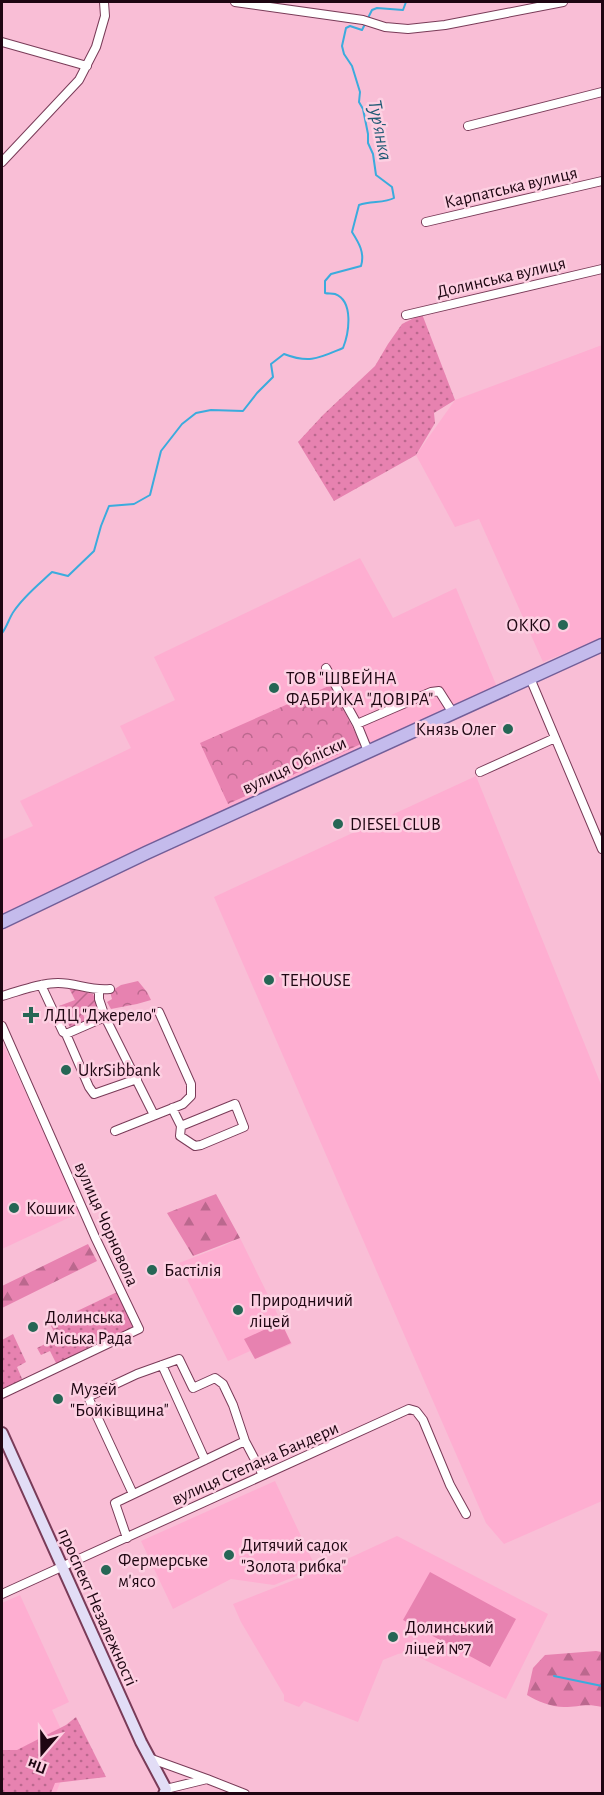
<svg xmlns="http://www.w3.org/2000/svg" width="604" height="1795" viewBox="0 0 604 1795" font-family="'Alegreya Sans',sans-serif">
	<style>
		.built { fill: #feaed1 }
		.grass { fill: url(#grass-dots) }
		.forest { fill: url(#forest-firs) }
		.park { fill: url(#park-crowns) }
		.garden { fill: url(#garden-furrows) }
		.pitch { fill: #e782b0 }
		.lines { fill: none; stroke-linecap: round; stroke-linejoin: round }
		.stream { stroke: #3babdd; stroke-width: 2 }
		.minor-casing { stroke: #793b58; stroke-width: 10 }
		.secondary-casing { stroke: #793b58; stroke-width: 14 }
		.primary-casing { stroke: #715e98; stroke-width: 15 }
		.minor { stroke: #fff; stroke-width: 8 }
		.secondary { stroke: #e2ddf6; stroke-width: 10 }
		.primary { stroke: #c4bbec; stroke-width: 12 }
		.poi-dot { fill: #266655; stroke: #fdd0e2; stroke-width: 2 }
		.labels { text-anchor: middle; stroke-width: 5; stroke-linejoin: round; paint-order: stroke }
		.street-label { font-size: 18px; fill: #1e0612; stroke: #fdd0e2 }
		.poi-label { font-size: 18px; fill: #1e0612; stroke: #fdd0e2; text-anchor: start }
		.water-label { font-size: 20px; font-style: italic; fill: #225b76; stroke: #fdd0e2 }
	</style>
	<defs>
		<pattern id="grass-dots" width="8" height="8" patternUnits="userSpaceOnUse" patternTransform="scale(1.5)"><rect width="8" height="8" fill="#e782b0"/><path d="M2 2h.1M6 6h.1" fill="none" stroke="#bb688e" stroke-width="1.8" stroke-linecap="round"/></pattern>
		<pattern id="forest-firs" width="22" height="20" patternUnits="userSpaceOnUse" patternTransform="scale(1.5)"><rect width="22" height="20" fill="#e782b0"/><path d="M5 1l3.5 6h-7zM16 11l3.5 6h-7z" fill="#bb688e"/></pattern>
		<pattern id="park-crowns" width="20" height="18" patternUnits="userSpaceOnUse" patternTransform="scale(1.5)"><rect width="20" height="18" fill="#e782b0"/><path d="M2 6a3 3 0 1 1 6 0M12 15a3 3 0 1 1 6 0" fill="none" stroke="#bb688e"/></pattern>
		<pattern id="garden-furrows" width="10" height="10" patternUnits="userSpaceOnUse" patternTransform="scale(1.5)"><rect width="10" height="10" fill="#e782b0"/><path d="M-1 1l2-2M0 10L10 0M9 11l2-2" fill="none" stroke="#bb688e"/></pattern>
	</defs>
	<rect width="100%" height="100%" fill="#f9bed6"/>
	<!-- built -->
	<path class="built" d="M602 345V638L543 662 479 519 455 527 416 455 455 400Z
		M360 558 393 618 456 588 497 687 2 917V840L33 826 20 801 131 748 120 726 175 700 154 657Z
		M476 776 602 1087V1501L504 1544 486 1523 214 897Z
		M2 1042 81 1212 2 1249Z
		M240 1238 292 1344 255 1359 250 1351 228 1361 179 1263 221 1247Z
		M275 1481 316 1568 274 1585 231 1579 173 1609 141 1541Z
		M397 1536 548 1614 506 1699 408 1652 398 1654 383 1660 358 1722 304 1701 299 1707 284 1701V1695L241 1622 233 1604 345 1560Z
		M20 1595 69 1702 52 1710 72 1753 56 1793H2V1603Z"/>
	<!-- grass -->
	<path class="grass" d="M422 314 455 400 434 413 435 423 416 455 334 501 298 442 323 415 375 366 388 344 402 324Z
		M117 1292 134 1328 57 1365 50 1351 41 1355 37 1348 57 1338 50 1324Z
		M13 1334 26 1362 17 1367 23 1381 2 1391V1340Z
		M76 1717 106 1777 55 1783 51 1793H2V1750H17L66 1725Z"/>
	<!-- forest -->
	<path class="forest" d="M216 1194 240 1238 193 1256 167 1213Z
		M88 1244 97 1261 2 1308V1286Z
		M596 1651 602 1652V1707C586 1703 579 1707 564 1707 551 1707 537 1701 527 1695L533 1668 545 1655Z"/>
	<!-- park -->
	<path class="park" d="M331 685 361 744 228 804 200 743Z
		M138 981 147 992 151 1000 137 1004 111 1009 107 1002 112 999 110 992 121 985Z"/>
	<!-- garden -->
	<path class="garden" d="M69 988 93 994 98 1006 82 1012 86 1022 70 1027 59 1006 75 1000Z"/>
	<!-- pitch -->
	<path class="pitch" d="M281 1322 291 1343 255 1359 244 1339Z
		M430 1572 516 1619 490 1667 403 1620Z"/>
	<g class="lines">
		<!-- stream -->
		<path class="stream" d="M2 633C7 627 9 618 14 611 24 596 38 585 52 572L68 576 94 551 101 526 109 506 134 504 150 495 161 451 182 424 196 413 211 410 243 411 257 393 273 377 271 364 284 354C310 364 319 358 343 348 349 333 354 301 335 294 332 293 328 294 325 293V281L331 274 361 266C365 253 359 243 352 232L359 205C371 201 385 203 394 198L392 187 376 175 373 154 368 143V134L363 109 359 102 360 92 352 66 344 54 342 46 346 28 350 26 362 30 372 10 377 8 403 10 406 2
			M554 1676 602 1686"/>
		<!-- minor casing -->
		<g class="minor-casing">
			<path id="minor" d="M235 2 363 20 385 27 408 29 445 25 563 2
				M2 42 87 66
				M468 126 602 92
				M2 162 79 80 96 47 105 16 104 2
				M426 222 602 181
				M406 315 602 269
				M326 668 357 724 368 751
				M530 678 602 849
				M357 724 431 692 439 691 453 713
				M480 772 555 738
				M41 985 63 1032 66 1034 89 1087 94 1094 137 1079
				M99 990V999L105 1017
				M2 996C20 991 39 983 58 983 77 983 89 991 110 989
				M2 1026 95 1237 139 1329 2 1394
				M66 1034 105 1017 154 1115
				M172 1108 181 1126 235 1104 244 1127 201 1145 195 1146 180 1136 181 1126
				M115 1131 183 1104 191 1096V1084L159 1012
				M162 1365 205 1460
				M133 1494 88 1397 137 1374 179 1359 193 1388 215 1378 223 1384 233 1405 245 1441
				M127 1538 115 1503 245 1441 263 1475
				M2 1594 409 1409 416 1411 423 1420 450 1485 466 1514
				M149 1758 207 1779
				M166 1789 207 1779 245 1794"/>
		</g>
		<!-- secondary casing -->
		<g class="secondary-casing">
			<path id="secondary" d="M2 1433 141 1742 166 1789 164 1794"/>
		</g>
		<!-- primary casing -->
		<g class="primary-casing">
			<path id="primary" d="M2 922 146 853 602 645"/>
		</g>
		<!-- minor -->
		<use href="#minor" class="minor"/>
		<!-- secondary -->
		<use href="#secondary" class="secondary"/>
		<!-- primary -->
		<use href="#primary" class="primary"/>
	</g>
	<!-- markers -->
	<g class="poi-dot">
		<circle cx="563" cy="625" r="6"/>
		<circle cx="274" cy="688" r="6"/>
		<circle cx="508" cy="729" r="6"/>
		<circle cx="338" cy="824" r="6"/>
		<circle cx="269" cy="980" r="6"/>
		<path d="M28 1006h6v6h6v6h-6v6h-6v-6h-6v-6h6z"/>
		<circle cx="66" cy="1070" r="6"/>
		<circle cx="14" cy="1208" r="6"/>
		<circle cx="152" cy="1270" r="6"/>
		<circle cx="238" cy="1310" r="6"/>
		<circle cx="33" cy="1327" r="6"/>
		<circle cx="58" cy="1399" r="6"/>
		<circle cx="229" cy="1555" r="6"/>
		<circle cx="106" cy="1570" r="6"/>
		<circle cx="393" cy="1637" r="6"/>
	</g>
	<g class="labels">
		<!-- street labels -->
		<g class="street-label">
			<text transform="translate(511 187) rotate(-13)" y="6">Карпатська вулиця</text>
			<text transform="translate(501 277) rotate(-13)" y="6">Долинська вулиця</text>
			<text transform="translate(294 765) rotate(-25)" y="6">вулиця Обліски</text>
			<text transform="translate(107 1224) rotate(66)" y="6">вулиця Чорновола</text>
			<text transform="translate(255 1463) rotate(-24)" y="6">вулиця Степана Бандери</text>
			<text transform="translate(98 1607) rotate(66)" y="6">проспект Незалежності</text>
		</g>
		<!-- poi labels -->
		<g class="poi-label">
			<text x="551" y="631" text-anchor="end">ОККО</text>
			<text x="286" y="684">ТОВ "ШВЕЙНА<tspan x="286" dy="21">ФАБРИКА "ДОВІРА"</tspan></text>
			<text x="496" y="735" text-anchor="end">Князь Олег</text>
			<text x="350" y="830">DIESEL CLUB</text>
			<text x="281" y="986">TEHOUSE</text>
			<text x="44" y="1021">ЛДЦ "Джерело"</text>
			<text x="78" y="1076">UkrSibbank</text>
			<text x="26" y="1214">Кошик</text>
			<text x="164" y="1276">Бастілія</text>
			<text x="250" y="1306">Природничий<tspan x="250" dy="21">ліцей</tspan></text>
			<text x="45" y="1323">Долинська<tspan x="45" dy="21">Міська Рада</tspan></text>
			<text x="70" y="1395">Музей<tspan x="70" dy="21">"Бойківщина"</tspan></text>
			<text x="241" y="1551">Дитячий садок<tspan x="241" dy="21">"Золота рибка"</tspan></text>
			<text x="118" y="1566">Фермерське<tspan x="118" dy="21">м'ясо</tspan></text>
			<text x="405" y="1633">Долинський<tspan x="405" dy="21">ліцей №7</tspan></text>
		</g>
		<!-- water labels -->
		<g class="water-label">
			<text transform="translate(381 130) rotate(79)" y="7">Тур'янка</text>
		</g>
	</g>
	<!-- border -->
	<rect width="604" height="1795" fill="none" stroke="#1e0612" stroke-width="6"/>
	<!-- north arrow -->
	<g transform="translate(42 1753) rotate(200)" stroke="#fdd0e2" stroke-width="4.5" paint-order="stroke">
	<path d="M0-4.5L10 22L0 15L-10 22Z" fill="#1e0612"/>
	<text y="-9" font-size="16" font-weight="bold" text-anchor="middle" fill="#1e0612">Пн</text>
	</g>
</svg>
